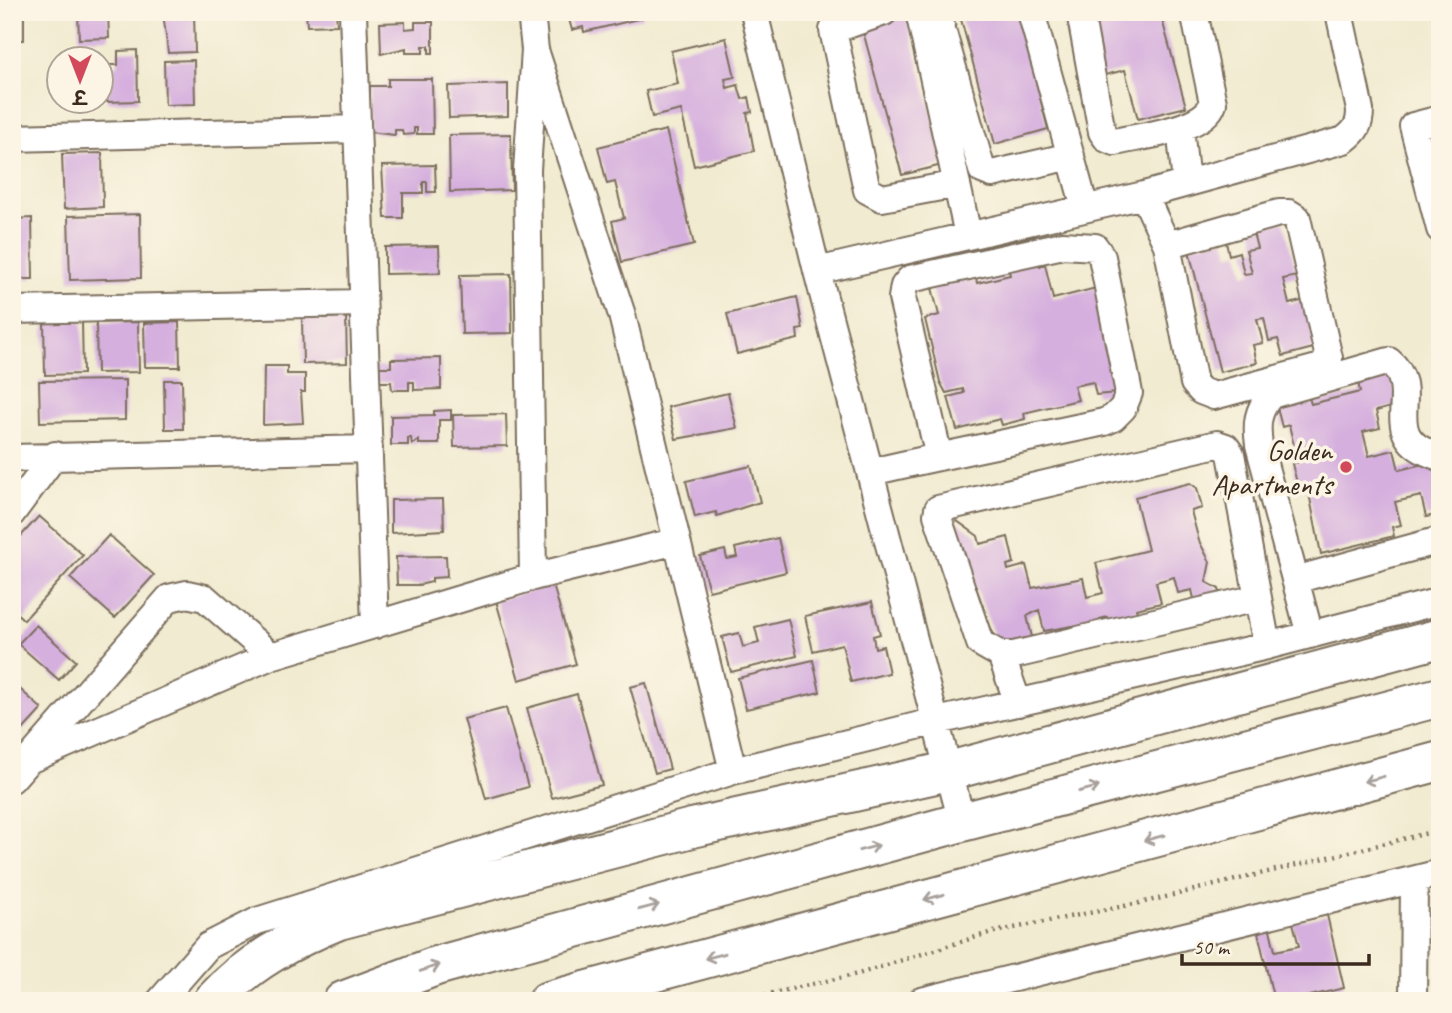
<svg xmlns="http://www.w3.org/2000/svg" width="1452" height="1013" viewBox="0 0 1452 1013" font-family="Caveat,'Playpen Sans Deva',sans-serif">
	<style>
		.building { fill: #d5afde }
		.lines { fill: none; stroke-linecap: round; stroke-linejoin: round }
		.street-casing { stroke: #7b6e5d; stroke-width: 30 }
		.secondary-casing { stroke: #7b6e5d; stroke-width: 42 }
		.path { stroke: #7b6e5d; stroke-width: 4.5; stroke-dasharray: 2 5; stroke-linecap: butt }
		.street { stroke: #fff; stroke-width: 26 }
		.secondary { stroke: #fff; stroke-width: 38 }
		.oneway { stroke: #a79f9a }
		.poi-dot { fill: #d1495b; stroke: #fcf5e5; stroke-width: 2.5 }
		.labels { text-anchor: middle; stroke-width: 7; stroke-linejoin: round; paint-order: stroke }
		.poi-label { font-size: 30px; fill: #3b2a1e; stroke: #fcf5e5; text-anchor: end }
	</style>
	<rect width="100%" height="100%" fill="#fcf5e5"/>
	<filter id="ink" filterUnits="userSpaceOnUse"><feTurbulence type="fractalNoise" baseFrequency=".0143" numOctaves="2"/><feDisplacementMap in="SourceGraphic" scale="14" xChannelSelector="R" yChannelSelector="G"/><feConvolveMatrix kernelMatrix="1 2 1 2 8 2 1 2 1" color-interpolation-filters="sRGB"/></filter>
	<filter id="wash" filterUnits="userSpaceOnUse"><feTurbulence type="fractalNoise" baseFrequency=".00686" numOctaves="4" result="noise"/><feDisplacementMap in="SourceGraphic" scale="28" xChannelSelector="R" yChannelSelector="G"/><feGaussianBlur stdDeviation="1.57" result="paint"/><feColorMatrix in="noise" values="0 0 0 0 0 0 0 0 0 0 0 0 0 0 0 0 0 1.4 0 .05"/><feComposite in="paint" operator="in"/></filter>
	<g filter="url(#wash)">
		<rect width="100%" height="100%" fill="#f1ebd1"/>
		<g id="blocks">
			<!-- building -->
			<path class="building" d="M12 12H24V40H12Z
				M78 12H108L109 38 79 39Z
				M163 12H194L195 52 168 53Z
				M306 12H336L337 25 307 26Z
				M567 12H640L642 18 584 32 583 27 572 30Z
				M959 12H1024L1043 79 1036 82 1048 129 995 144Z
				M1106 12H1160L1186 107 1138 119 1125 70 1097 77 1082 22 1107 15Z
				M905 13 946 164 902 175 861 24Z
				M405 22V29L415 28V22H433V53H429V46H423V53H406V48L381 54 380 23Z
				M726 38 735 77 725 79 727 88 738 85 742 99 749 97 752 112 747 113 754 151 694 166 681 110 652 117 646 91 678 84 671 51Z
				M137 50 138 101 107 102 106 65H118V51Z
				M194 60 195 104 165 105 164 61Z
				M388 79H432L433 134H417V128H414V134L403 135 402 130H395V135L370 132V86H388Z
				M508 84V116L449 118 448 86Z
				M666 130 694 245 622 262 612 221 624 218 615 182 607 184 598 147Z
				M511 134 512 190 450 192 449 135Z
				M1440 134V165H1439L1431 136Z
				M102 153 103 207 64 209 62 154Z
				M435 165 436 192H427V182H423V193H403V218H385L382 166Z
				M140 214 141 278 70 280 68 216Z
				M32 218 33 279H12V219Z
				M1284 221 1297 276 1283 279 1289 304 1305 300 1317 347 1283 356 1278 339 1269 341 1264 318 1257 319 1263 343 1253 345 1257 363 1220 372 1188 247 1225 238 1229 255 1239 252 1244 274 1252 273 1246 250 1257 248 1252 229Z
				M439 246 440 273 385 274V247Z
				M1037 252 1040 266 1045 264 1053 299 1104 286 1116 393 1096 395 1093 382 1074 386 1078 400 1024 413 1025 419 1002 425 1000 419 957 430 948 397 964 393 963 389 946 393 940 382 925 319 939 315 930 280 974 271 977 283 1010 275 1006 259Z
				M511 274 512 333 462 334 460 275Z
				M797 297 803 329 797 330 798 339 737 354 727 314Z
				M310 311H324V318L346 317 347 363 303 364 302 318H310Z
				M82 321 83 374 45 375 44 322Z
				M138 322 139 372 97 373 96 323Z
				M179 322 180 367H145L144 323Z
				M441 358V389L414 390V382H409V390H392L391 382H374V367H391V359Z
				M264 366H287V374H305V392H301L303 423 263 425Z
				M1390 374 1398 405 1376 411 1380 428 1363 432 1369 456 1394 450 1399 470 1439 460 1440 514 1426 517 1421 496 1395 502 1401 525 1392 527 1394 536 1321 554 1308 488 1299 490 1292 464 1298 462 1289 425 1282 427 1277 408 1282 407 1280 397 1307 391 1311 404 1360 392 1358 382Z
				M125 380V420L40 422 39 381Z
				M164 380H182L183 429H165Z
				M728 393 737 428 676 439 668 407Z
				M451 410V420H439V444H419V440L412 445 411 438H408V445H391V416L434 415V411Z
				M506 414 507 446 454 447 453 415Z
				M751 466 760 502 717 516 716 512 695 517 686 481Z
				M1190 483 1197 488 1202 508 1191 511 1199 541 1210 562 1206 582 1219 589 1221 596 1195 603 1192 590 1178 593 1174 577 1156 582 1161 603 1136 609 1138 615 1108 622 1107 617 1100 619 1102 625 1075 632 1073 626 1044 631 1039 610 1027 616 1032 637 997 644 952 523 957 521 978 536 980 544 1008 537 1014 563 1007 565 1008 570 1026 565 1032 588 1083 578 1087 597 1103 593 1096 563 1148 550 1135 497Z
				M443 499 444 530 391 533V500Z
				M39 516 83 555 24 620 12 609V546Z
				M109 535 154 575 115 618 70 578Z
				M778 538 786 572 709 591 700 556 725 550 727 559 737 557 735 548Z
				M446 556 447 577 432 578V582L419 585H397L396 557Z
				M553 585 576 664 519 680 496 601Z
				M872 602 880 634 873 636 875 648 883 646 889 673 851 682 842 644 813 651 805 616Z
				M788 619 797 656 731 672 722 637 739 633 743 647 759 643 755 627Z
				M36 625 76 661 59 680 18 644Z
				M813 660 820 692 746 709 738 678Z
				M12 682 42 709 20 733 12 726Z
				M646 683 670 769 655 773 630 687Z
				M577 694 602 785 552 798 527 708Z
				M506 708 528 787 486 799 464 719Z
				M1327 915 1344 988 1289 1001H1274L1257 928 1269 925 1275 951 1299 946 1293 923Z"/>
		</g>
	</g>
	<g filter="url(#ink)">
		<use href="#blocks" fill-opacity="0" stroke="#7b6e5d" stroke-width="2"/>
		<g class="lines">
			<!-- street casing -->
			<g class="street-casing">
				<path id="street" d="M353 12 375 625
					M531 12 535 50 527 170 533 577
					M754 12 817 271 962 822
					M884 12 833 30 867 190 882 198 957 184
					M919 12 968 235
					M937 12 982 170 992 174 1071 156
					M1031 12 1085 208
					M1080 12 1102 132 1107 139 1115 142C1141 136 1205 130 1213 103L1194 12
					M535 50 622 315 733 771
					M1440 119 1413 126 1440 229
					M1180 128 1186 183
					M12 138 357 129
					M1144 195 1167 245 1194 383 1201 391 1214 396 1321 367 1329 358 1297 218 1289 213H1279L1167 245
					M817 271 1144 195 1344 140C1356 131 1360 125 1360 110L1339 12
					M12 310 363 303
					M12 458 369 449
					M871 472C948 454 1026 439 1104 422L1113 418 1123 408 1129 393 1102 257 1095 247 1063 245 910 279 904 286 902 298 939 457
					M12 513 55 455
					M1295 580 1440 540
					M1310 635 1259 445C1256 424 1257 411 1271 395L1389 361C1427 392 1372 437 1440 457
					M1001 655 980 643 937 515 938 509 1217 444 1226 447 1231 454 1267 646
					M1018 703 1001 655H1014L1257 598
					M29 760 271 656 533 577 677 541
					M12 779 169 598 187 594 205 598 271 656
					M160 1001 208 946 257 921 733 771 937 721 1267 646 1440 601
					M921 1001 1440 873
					M1413 1001 1414 881"/>
			</g>
			<!-- secondary casing -->
			<g class="secondary-casing">
				<path id="secondary" d="M213 1001C247 963 292 939 339 920L692 828 949 771 1440 638
					M343 1001 436 966 962 822 1440 697
					M548 1001 1440 761"/>
			</g>
			<!-- path -->
			<path class="path" d="M737 1001 858 974 989 933 1149 901 1440 830"/>
			<!-- street -->
			<use href="#street" class="street"/>
			<!-- secondary -->
			<use href="#secondary" class="secondary"/>
		</g>
		<!-- one-way arrows -->
		<defs><path id="oneway-shaft" d="M-6 0H5M1.5-3L5.5 0L1.5 3" fill="none" stroke-width="1.6" stroke-linecap="round" stroke-linejoin="round" transform="scale(1.75)"/></defs>
		<g class="oneway">
			<use href="#oneway-shaft" transform="translate(1374 779) rotate(165)"/>
			<use href="#oneway-shaft" transform="translate(1089 789) rotate(-15)"/>
			<use href="#oneway-shaft" transform="translate(1154 838) rotate(165)"/>
			<use href="#oneway-shaft" transform="translate(869 848) rotate(-15)"/>
			<use href="#oneway-shaft" transform="translate(934 897) rotate(165)"/>
			<use href="#oneway-shaft" transform="translate(649 907) rotate(-15)"/>
			<use href="#oneway-shaft" transform="translate(715 956) rotate(165)"/>
			<use href="#oneway-shaft" transform="translate(430 968) rotate(-19)"/>
		</g>
	</g>
	<!-- markers -->
	<circle class="poi-dot" cx="1346" cy="467" r="7"/>
	<g class="labels">
		<!-- poi labels -->
		<g class="poi-label">
			<text x="1332" y="460">Golden<tspan x="1332" dy="34">Apartments</tspan></text>
		</g>
	</g>
	<!-- margin -->
	<rect width="1452" height="1013" fill="none" stroke="#fcf5e5" stroke-width="42"/>
	<!-- north arrow -->
	<g transform="translate(80 80) rotate(180)"><circle r="33" fill="#fcf5e5" stroke="#afa495" stroke-width="2"/>
	<path d="M0-5L12 26L0 18L-12 26Z" fill="#d1495b"/>
	<text y="-10" font-size="19" font-weight="bold" text-anchor="middle" fill="#3b2a1e">उ</text>
	</g>
	<!-- scale -->
	<path d="M1182 954v10h187v-10" fill="none" stroke="#3b2a1e" stroke-width="3.5"/>
	<text x="1193" y="954" font-size="21" fill="#3b2a1e" stroke="#fcf5e5" stroke-width="5" paint-order="stroke">50 m</text>
</svg>
